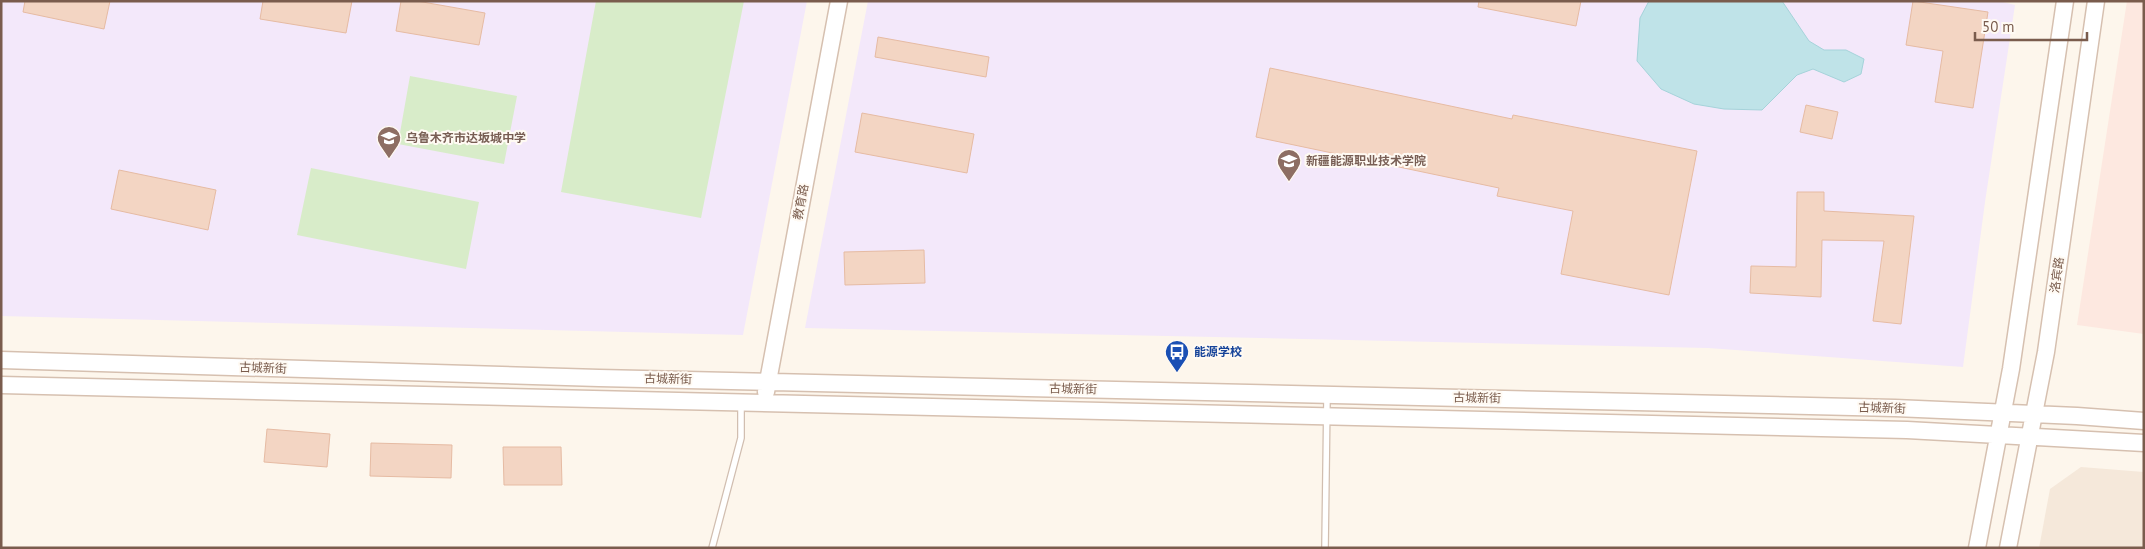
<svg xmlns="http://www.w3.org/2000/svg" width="2145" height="549" viewBox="0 0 2145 549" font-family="'PT Sans','Noto Sans SC',sans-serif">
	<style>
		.residential { fill: #f5e8da }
		.commercial { fill: #fde8e0 }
		.education { fill: #f3e8fa }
		.green { fill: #d8ecc9 }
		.water { fill: #bfe3e8; stroke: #a5d3da }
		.building { fill: #f3d5c3; stroke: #e6bba3 }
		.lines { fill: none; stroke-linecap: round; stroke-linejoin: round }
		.lane-casing { stroke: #d1beb0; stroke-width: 8 }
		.secondary-casing { stroke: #d6c0b0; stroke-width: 19 }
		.lane { stroke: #fff; stroke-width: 5.5 }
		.secondary { stroke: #fff; stroke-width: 16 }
		.labels { text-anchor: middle; stroke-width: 4; stroke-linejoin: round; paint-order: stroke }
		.education-label { font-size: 12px; font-weight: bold; fill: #785e54; stroke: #fffaf3; text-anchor: start }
		.street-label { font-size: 12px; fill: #7a5c4d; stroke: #fffaf3 }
		.transit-label { font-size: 12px; font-weight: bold; fill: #164399; stroke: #fffaf3; text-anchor: start }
	</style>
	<rect width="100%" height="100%" fill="#fdf6ec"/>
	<!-- residential -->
	<path class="residential" d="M2081 467 2144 472V548H2039L2050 489Z"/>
	<!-- commercial -->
	<path class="commercial" d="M2127 1H2144V334L2077 325Z"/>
	<!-- education -->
	<path class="education" d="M1 1H807L743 335 1 316Z
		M868 1H1999L2015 5 1985 202 1963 367 1708 348 805 328Z"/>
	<!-- green -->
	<path class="green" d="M596 1H744L701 218 561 192Z
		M410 76 517 96 504 164 398 144Z
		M311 168 479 202 466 269 297 235Z"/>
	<!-- water -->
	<path class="water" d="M1649 1H1782L1809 41 1824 50H1846L1864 59 1861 74 1844 82 1813 69 1797 75 1762 110 1724 109 1694 104 1661 89 1637 61 1640 18Z"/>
	<!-- building -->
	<path class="building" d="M25 1H110L104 29 23 12Z
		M263 1H352L346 33 260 19Z
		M401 1H417L485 13 479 45 396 31Z
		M1479 1H1581L1576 26 1478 7Z
		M1913 1 1988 12 1973 108 1935 102 1943 51 1906 45Z
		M878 37 989 57 986 77 875 57Z
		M1270 68 1512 119 1513 115 1697 151 1669 295 1561 274 1573 211 1497 196 1499 188 1256 137Z
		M1806 105 1838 112 1832 139 1800 132Z
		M862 113 974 134 967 173 855 152Z
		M119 170 216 190 208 230 111 209Z
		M1797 192H1824V211L1914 216 1901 324 1873 321 1884 241 1822 240 1821 297 1750 293 1751 266 1796 267Z
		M924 250 925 283 845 285 844 252Z
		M267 429 330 434 327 467 264 462Z
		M371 443 452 445 451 478 370 476Z
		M503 447H561L562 485H504Z"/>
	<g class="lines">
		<!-- lane casing -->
		<g class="lane-casing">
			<path id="lane" d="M712 548 741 438V403
				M1325 548 1327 397"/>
		</g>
		<!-- secondary casing -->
		<g class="secondary-casing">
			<path id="secondary" d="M1 360 599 378 1895 408 2077 416 2144 421
				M1 385 1907 430 2144 443
				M766 392 839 1
				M1977 548 2011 369 2065 1
				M2008 548 2046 352 2096 1"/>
		</g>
		<!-- lane -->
		<use href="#lane" class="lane"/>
		<!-- secondary -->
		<use href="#secondary" class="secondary"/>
	</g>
	<!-- icons -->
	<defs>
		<g id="school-pin" transform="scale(1.25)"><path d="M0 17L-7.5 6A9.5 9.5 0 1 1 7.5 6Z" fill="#8d6e63" stroke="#fffaf3"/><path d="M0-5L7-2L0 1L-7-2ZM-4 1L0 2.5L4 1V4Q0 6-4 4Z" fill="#fff"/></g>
		<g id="bus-pin" transform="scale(1.25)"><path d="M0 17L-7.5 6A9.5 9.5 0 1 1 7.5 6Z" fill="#1a4fb4" stroke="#fffaf3"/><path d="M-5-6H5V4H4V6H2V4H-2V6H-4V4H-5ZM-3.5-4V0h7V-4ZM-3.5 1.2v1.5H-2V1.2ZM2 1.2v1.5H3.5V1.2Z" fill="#fff"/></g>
	</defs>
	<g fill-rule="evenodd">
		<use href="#school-pin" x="389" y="138"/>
		<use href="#school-pin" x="1289" y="161"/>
		<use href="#bus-pin" x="1177" y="352"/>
	</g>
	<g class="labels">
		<!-- education labels -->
		<g class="education-label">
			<text x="406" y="142">乌鲁木齐市达坂城中学</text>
			<text x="1306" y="165">新疆能源职业技术学院</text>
		</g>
		<!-- street labels -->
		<g class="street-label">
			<text transform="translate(801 202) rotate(-79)" y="4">教育路</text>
			<text transform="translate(2057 275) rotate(-82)" y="4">洛宾路</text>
			<text transform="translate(263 368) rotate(2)" y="4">古城新街</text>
			<text transform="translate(668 379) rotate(1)" y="4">古城新街</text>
			<text transform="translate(1073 389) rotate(1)" y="4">古城新街</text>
			<text transform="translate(1477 398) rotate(1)" y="4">古城新街</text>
			<text transform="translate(1882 408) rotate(2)" y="4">古城新街</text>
		</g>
		<!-- transit labels -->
		<g class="transit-label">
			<text x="1194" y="356">能源学校</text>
		</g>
	</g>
	<!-- border -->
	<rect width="2145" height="549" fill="none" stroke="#7a5c4d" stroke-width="5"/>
	<!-- scale -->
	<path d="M1975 32v8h112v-8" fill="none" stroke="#7a5c4d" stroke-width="2.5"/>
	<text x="1982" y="32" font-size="15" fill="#7a5c4d" stroke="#fffaf3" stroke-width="4" paint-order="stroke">50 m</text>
</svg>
